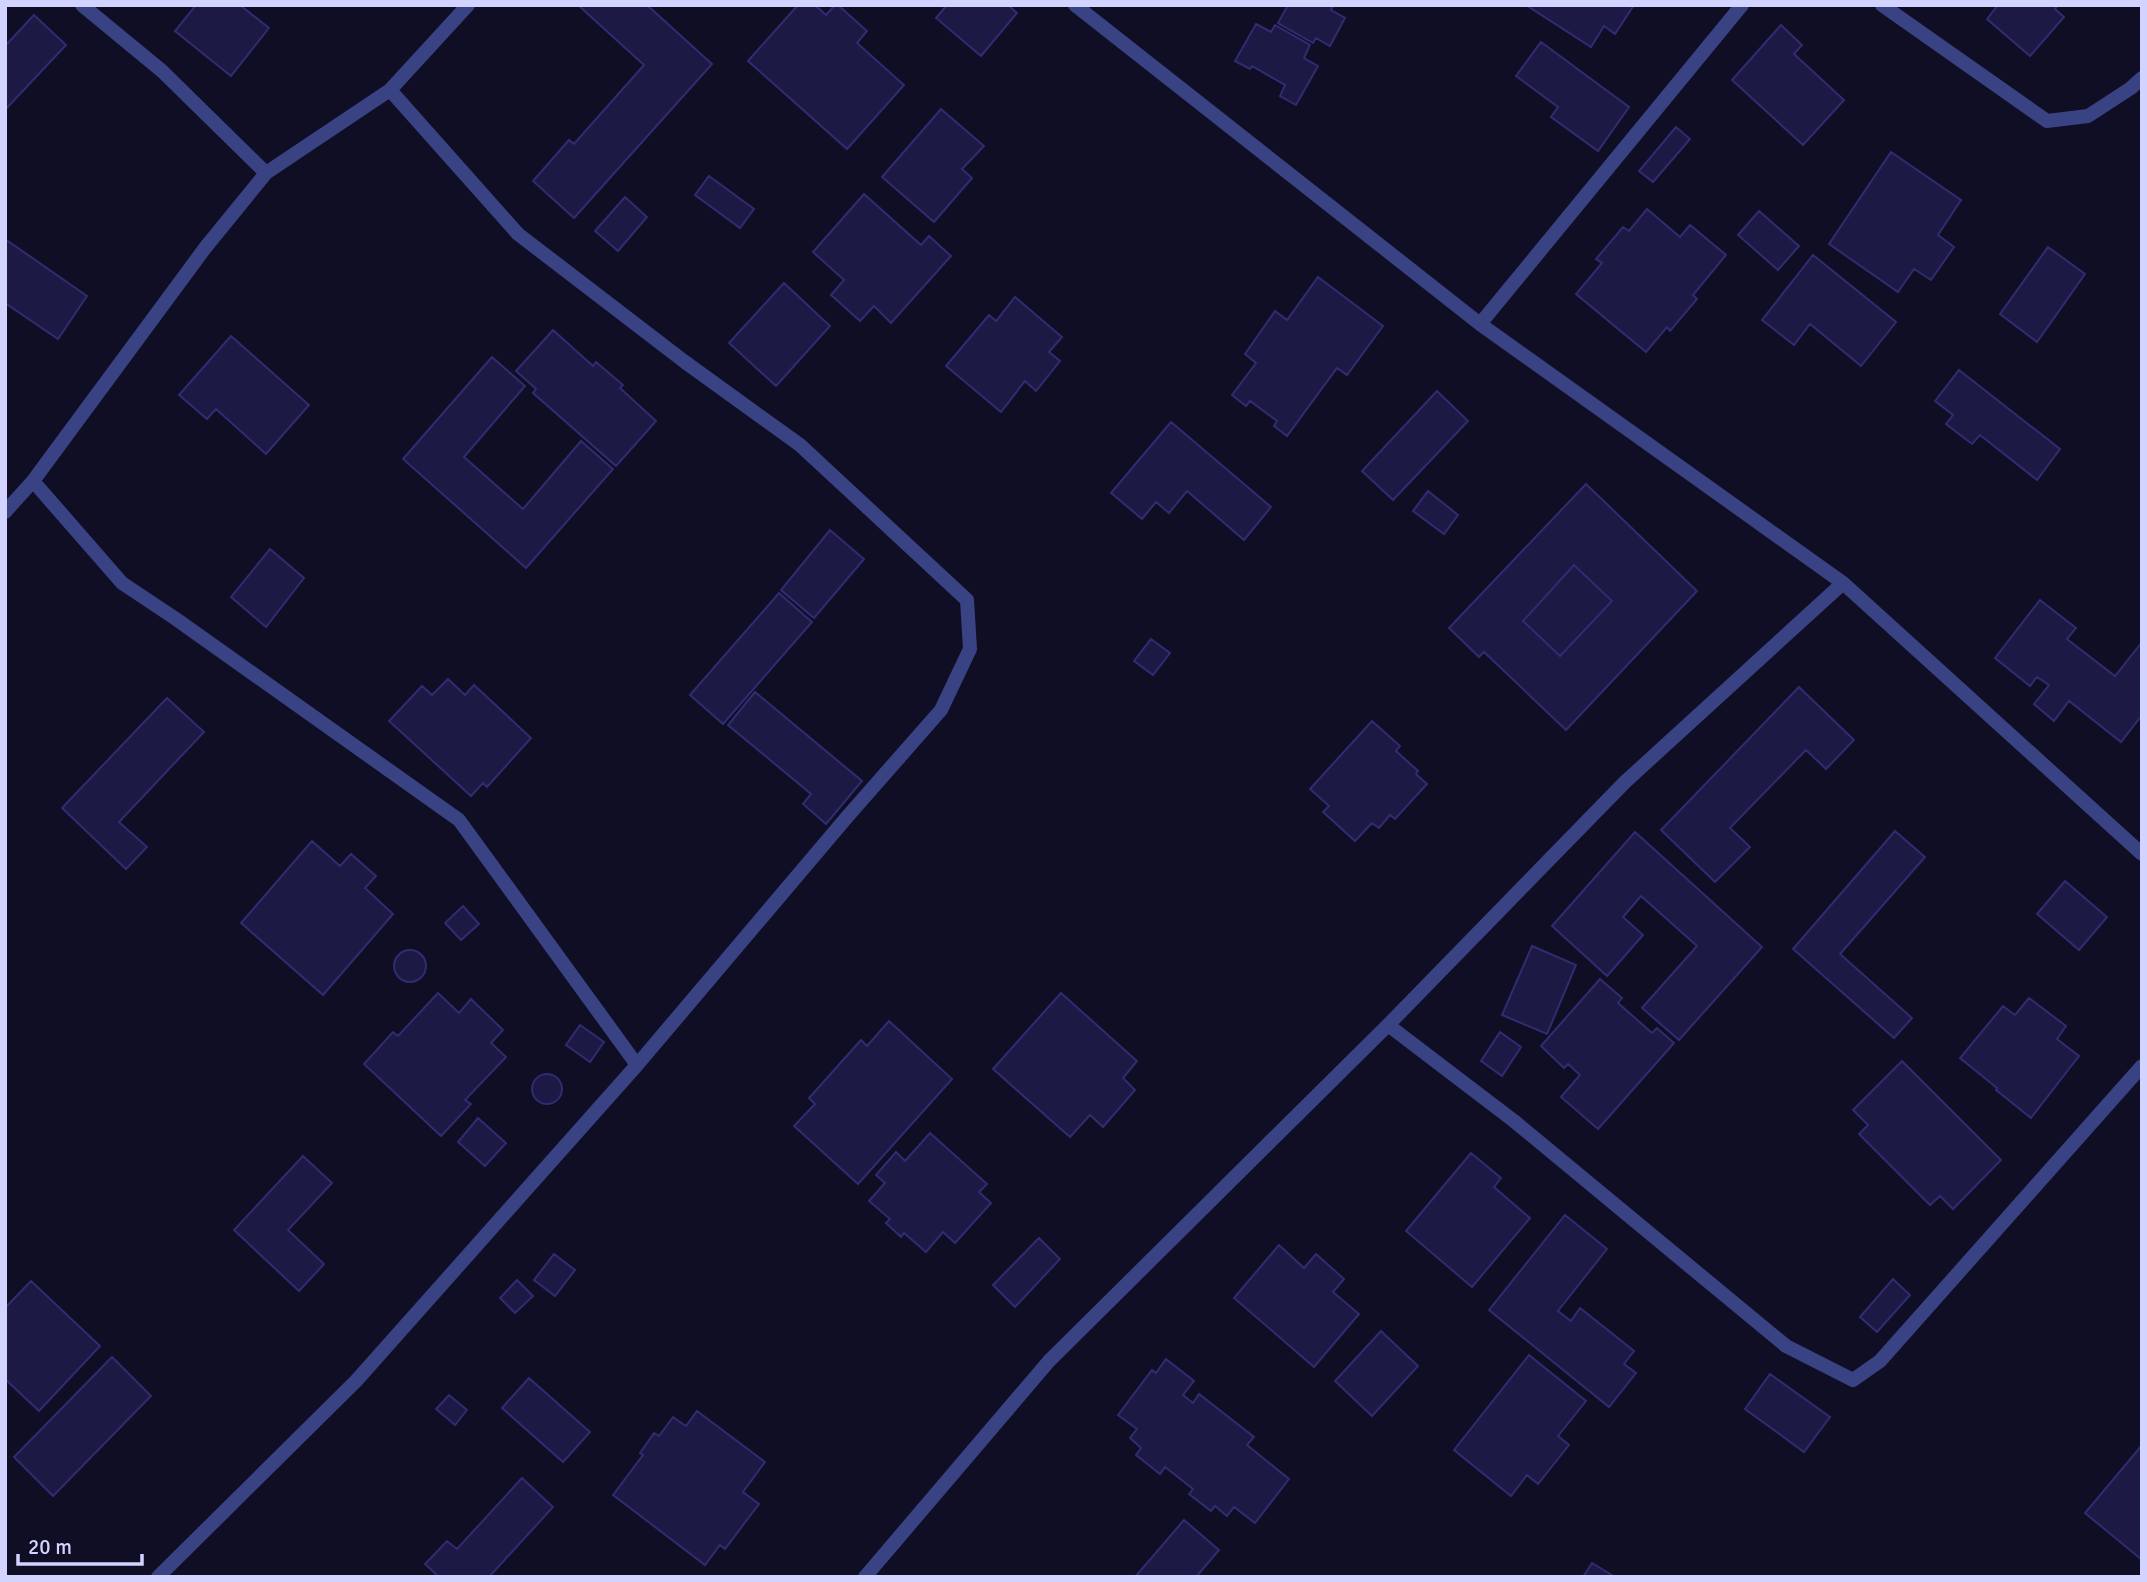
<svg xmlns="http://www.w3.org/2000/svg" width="2147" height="1582" viewBox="0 0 2147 1582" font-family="Signika,sans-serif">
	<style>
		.building { fill: #1c1a45; stroke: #2f2c71; stroke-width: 2; fill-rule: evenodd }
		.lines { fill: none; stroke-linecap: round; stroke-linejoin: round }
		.street { stroke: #394283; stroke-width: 14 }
	</style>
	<rect width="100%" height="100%" fill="#0f0e24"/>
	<!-- building -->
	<path class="building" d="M196 5H240L269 28 231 76 175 31Z
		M578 5H647L712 64 574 218 533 181 569 140 574 144 644 65Z
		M798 5H815L826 15 835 5H838L867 31 857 43 904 85 847 149 748 61Z
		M947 5H1008L1017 13 981 56 936 18Z
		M1288 5H1334L1331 10 1345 18 1330 46 1316 38 1313 43 1278 23Z
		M1526 5H1634L1615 34 1604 26 1591 47Z
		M1998 5H2058L2055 9 2064 17 2030 56 1987 19Z
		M34 15 66 45 5 110V46Z
		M1256 24 1271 32 1275 25 1310 45 1304 58 1318 66 1296 105 1280 96 1285 85 1252 66 1250 69 1235 61Z
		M1781 25 1802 45 1794 54 1844 100 1803 145 1732 80Z
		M1541 42 1629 107 1598 151 1551 117 1558 107 1516 76Z
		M941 109 984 146 962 169 972 178 934 222 882 177Z
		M1676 127 1690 139 1653 182 1639 171Z
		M1891 152 1961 200 1938 235 1954 247 1931 280 1914 269 1898 292 1829 244Z
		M709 176 754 209 740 228 695 195Z
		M864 194 921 245 929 236 951 256 891 323 874 306 860 321 831 295 844 280 813 252Z
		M625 197 647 217 618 251 595 231Z
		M1647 209 1680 237 1690 225 1726 255 1693 295 1697 299 1670 331 1667 327 1646 352 1576 294 1602 263 1596 259 1623 227 1629 231Z
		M1759 211 1799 246 1778 270 1738 235Z
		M5 239 87 296 58 339 5 303Z
		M2048 247 2085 274 2037 342 2000 314Z
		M1813 255 1896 322 1861 366 1810 324 1794 345 1762 320Z
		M1318 277 1383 326 1347 375 1337 368 1287 436 1274 426 1277 421 1250 401 1246 406 1232 395 1256 363 1245 354 1275 311 1287 320Z
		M784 283 830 326 776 386 729 343Z
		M1015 297 1062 337 1049 352 1060 361 1036 391 1025 381 1001 412 946 366 989 315 996 321Z
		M553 330 593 366 596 362 623 385 620 388 656 421 616 466 533 393 536 389 516 371Z
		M231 336 309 405 266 454 216 409 207 419 179 395Z
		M492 357 525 386 464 457 523 509 581 441 613 469 526 568 403 459Z
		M1959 370 2060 449 2037 480 1980 435 1972 444 1946 424 1953 415 1935 401Z
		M1437 391 1468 421 1393 500 1362 471Z
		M1171 422 1271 507 1244 540 1187 491 1169 513 1156 502 1142 519 1111 493Z
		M1586 484 1697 591 1566 730 1484 652 1479 657 1449 628ZM1574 565 1612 601 1560 656 1523 621Z
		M1428 491 1458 515 1444 534 1413 511Z
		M830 530 864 559 814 618 781 590Z
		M270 549 304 578 266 627 231 597Z
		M1574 565 1612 601 1560 656 1523 621Z
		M779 593 812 622 723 724 690 695Z
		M2040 600 2076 628 2067 639 2115 676 2142 642V715L2121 742 2069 701 2054 721 2034 704 2049 685 2037 677 2030 686 1995 658Z
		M1151 639 1170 653 1153 675 1134 661Z
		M448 679 465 695 474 685 531 738 487 787 483 783 471 796 389 721 422 686 432 695Z
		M1799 687 1854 740 1826 769 1806 750 1730 828 1750 847 1715 882 1661 830Z
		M755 692 862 781 826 824 803 804 811 794 728 725Z
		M167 698 204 732 119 822 147 847 126 869 62 808Z
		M1372 721 1400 746 1396 751 1418 771 1416 774 1427 784 1395 819 1390 815 1379 828 1372 823 1355 841 1323 812 1329 806 1310 789Z
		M1895 831 1925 857 1840 954 1912 1018 1894 1038 1793 949Z
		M1635 832 1762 947 1679 1040 1642 1008 1697 946 1641 896 1623 917 1643 935 1607 976 1552 926Z
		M312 841 340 866 351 854 376 876 365 888 393 914 323 995 241 923Z
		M2065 881 2107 917 2079 950 2037 914Z
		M463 906 479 924 461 940 445 923Z
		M1532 946 1576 965 1547 1034 1502 1015Z
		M394 966a16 16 0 1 1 32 0a16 16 0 1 1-32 0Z
		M1600 979 1622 998 1618 1003 1652 1033 1657 1028 1674 1043 1598 1129 1561 1097 1580 1075 1568 1064 1564 1068 1541 1046Z
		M438 993 459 1013 471 999 503 1030 491 1043 506 1057 465 1100 471 1104 441 1136 364 1064 393 1032 398 1036Z
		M1061 993 1137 1061 1123 1078 1135 1090 1103 1127 1090 1115 1070 1137 993 1069Z
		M2029 998 2066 1026 2057 1039 2079 1056 2031 1118 1996 1090 1997 1088 1960 1058 2003 1006 2015 1015Z
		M889 1021 952 1079 858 1184 794 1126 815 1104 809 1098 861 1040 867 1046Z
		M580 1025 604 1042 590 1062 566 1045Z
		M1500 1032 1521 1047 1502 1076 1481 1061Z
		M1902 1061 2001 1160 1953 1209 1940 1196 1930 1205 1859 1134 1868 1125 1853 1110Z
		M532 1089a15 15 0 1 1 30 0a15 15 0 1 1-30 0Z
		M478 1118 506 1143 485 1166 458 1142Z
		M930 1133 987 1184 979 1192 991 1203 955 1243 943 1232 926 1252 904 1233 901 1237 886 1223 890 1219 869 1201 885 1183 876 1175 896 1152 905 1161Z
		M1471 1153 1501 1178 1494 1187 1530 1218 1472 1287 1406 1231Z
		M303 1156 332 1183 288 1230 324 1264 299 1291 234 1230Z
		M1565 1215 1607 1249 1558 1311 1571 1321 1580 1308 1634 1351 1624 1364 1636 1373 1609 1407 1489 1310Z
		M1039 1238 1060 1259 1015 1307 993 1285Z
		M1279 1245 1304 1268 1316 1254 1344 1279 1333 1292 1359 1314 1314 1367 1234 1298Z
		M554 1254 575 1270 555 1296 534 1280Z
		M1893 1279 1910 1295 1877 1332 1860 1317Z
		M517 1280 533 1296 515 1313 500 1298Z
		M31 1281 100 1346 39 1411 5 1379V1308Z
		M1381 1331 1418 1366 1372 1416 1335 1381Z
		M1529 1355 1586 1401 1558 1436 1569 1445 1538 1484 1527 1475 1511 1496 1454 1450Z
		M112 1357 151 1396 53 1496 14 1457Z
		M1166 1359 1194 1381 1183 1395 1193 1403 1199 1394 1254 1437 1247 1445 1289 1479 1255 1523 1234 1507 1227 1516 1215 1506 1211 1511 1189 1494 1193 1489 1165 1467 1160 1474 1136 1455 1141 1448 1130 1438 1137 1429 1118 1415 1152 1370 1156 1373Z
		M1770 1374 1830 1417 1804 1452 1745 1409Z
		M529 1378 590 1432 563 1462 502 1408Z
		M449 1395 467 1410 455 1425 436 1409Z
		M697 1411 765 1462 743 1492 759 1504 725 1549 720 1545 705 1565 613 1495 643 1455 640 1453 654 1433 659 1436 673 1417 686 1426Z
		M2142 1445V1560L2085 1513Z
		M522 1478 553 1507 489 1577H439L425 1564 447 1541 457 1549Z
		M1184 1520 1219 1550 1196 1577H1135Z
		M1592 1563 1615 1577H1583Z"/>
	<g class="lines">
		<!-- street -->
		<path class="street" d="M82 5 162 71 266 173
			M1075 5 1480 324 1843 583 2142 854
			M1882 5 2047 121 2088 116 2131 88 2142 78
			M1480 324 1742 5
			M33 481 122 583 176 619 459 820 637 1065
			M5 512 33 481 205 248 266 173 390 90 468 5
			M1388 1025 1514 1121 1786 1346 1853 1380 1880 1361 2142 1066
			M158 1577 356 1381 637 1065 847 817 941 710 970 649 967 600 800 445 685 362 518 234 390 90
			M865 1577 1049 1361 1388 1025 1625 782 1843 583"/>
	</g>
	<!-- border -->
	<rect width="2147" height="1582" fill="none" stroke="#d2d3ff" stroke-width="14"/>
	<!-- scale -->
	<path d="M18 1554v10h124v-10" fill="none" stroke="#d2d3ff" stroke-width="3.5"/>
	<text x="28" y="1554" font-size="21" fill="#d2d3ff" stroke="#0f0e24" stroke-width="5" paint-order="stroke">20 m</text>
</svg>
